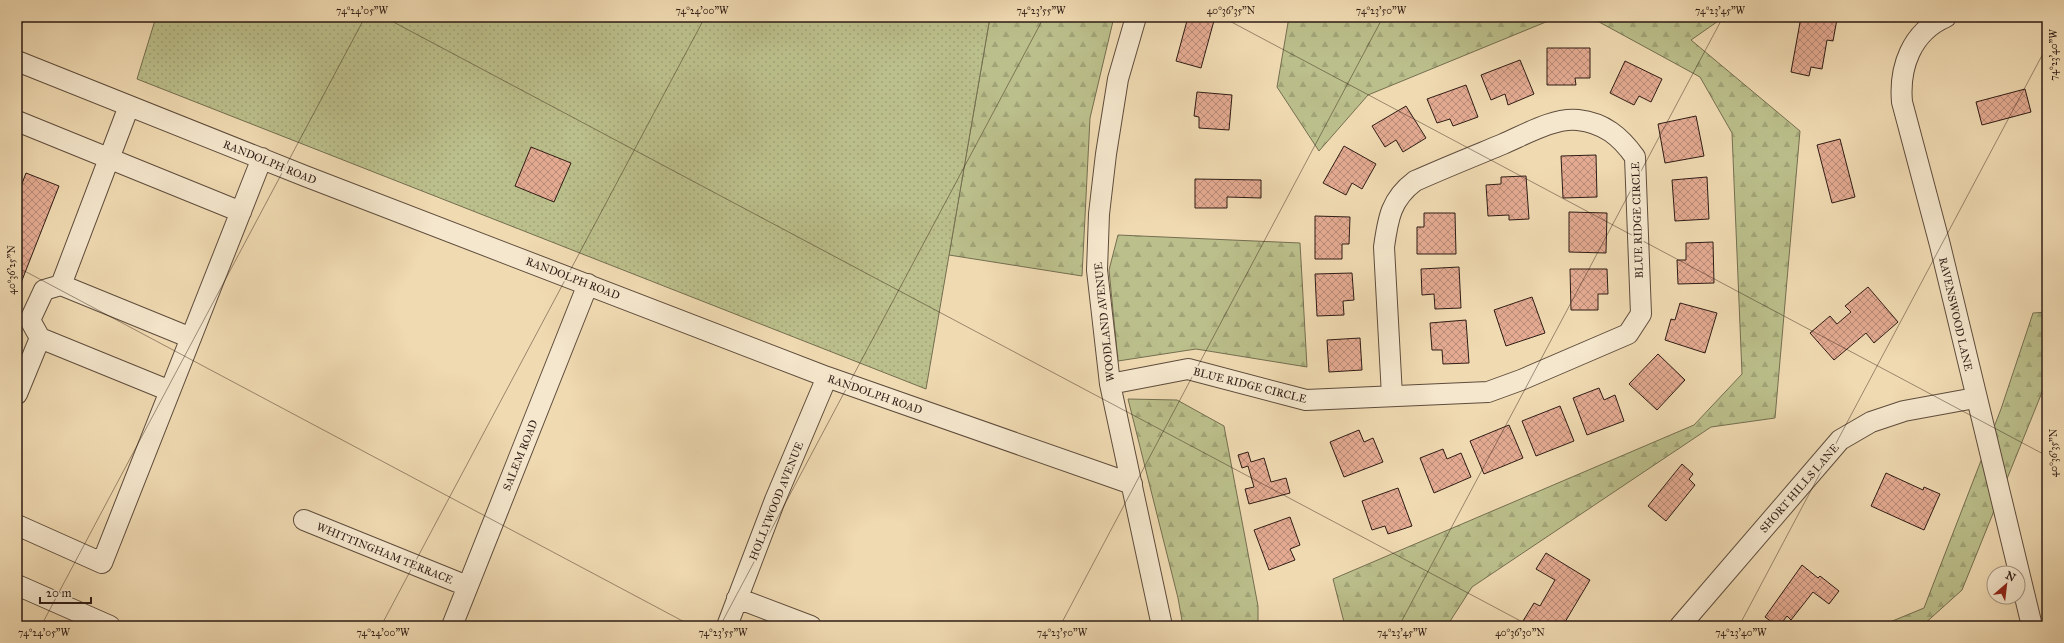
<svg xmlns="http://www.w3.org/2000/svg" width="2064" height="643" viewBox="0 0 2064 643" font-family="'IM FELL Great Primer',serif">
	<style>
		.forest { fill: url(#forest-firs); stroke: #746e50 }
		.park { fill: url(#park-dots); stroke: #746e50 }
		.building { fill: url(#building-cross-hatch); stroke: #2e1c15 }
		.lines { fill: none; stroke-linecap: round; stroke-linejoin: round }
		.minor-casing { stroke: #5e4c3c; stroke-width: 22 }
		.minor { stroke: #f5e7cd; stroke-width: 20 }
		.ticks { fill: none; stroke: #2e1c15; stroke-width: 1; stroke-opacity: 0.45 }
		.labels { text-anchor: middle; stroke-width: 4; stroke-linejoin: round; paint-order: stroke }
		.street-label { font-size: 11px; fill: #2e1c15; stroke: #f5e7cd }
		.neatline { fill: none; stroke: #2e1c15; stroke-width: 1.5 }
		.ticks-label { font-size: 10px; text-anchor: middle; fill: #2e1c15 }
	</style>
	<defs>
		<pattern id="forest-firs" width="22" height="20" patternUnits="userSpaceOnUse"><rect width="22" height="20" fill="#bbbf8b"/><path d="M5 1l3.5 6h-7zM16 11l3.5 6h-7z" fill="#a1a477"/></pattern>
		<pattern id="park-dots" width="8" height="8" patternUnits="userSpaceOnUse"><rect width="8" height="8" fill="#bbbf8b"/><path d="M2 2h.1M6 6h.1" fill="none" stroke="#a1a477" stroke-width="1.8" stroke-linecap="round"/></pattern>
		<pattern id="building-cross-hatch" width="8" height="8" patternUnits="userSpaceOnUse"><rect width="8" height="8" fill="#e4ab92"/><path d="M0 0l8 8M0 8l8-8" fill="none" stroke="#b98a76"/></pattern>
	</defs>
	<rect width="100%" height="100%" fill="#f0dab2"/>
	<filter id="stains"><feTurbulence type="fractalNoise" baseFrequency=".005" numOctaves="4"/><feColorMatrix values="0 0 0 0 .2 0 0 0 0 .09 0 0 0 0 .02 0 0 0 .5 -.17"/></filter>
	<radialGradient id="worn" r=".72"><stop offset=".6" stop-color="#630" stop-opacity="0"/><stop offset="1" stop-color="#630" stop-opacity=".3"/></radialGradient>
	<!-- forest -->
	<path class="forest" d="M990 17H1114L1090 118 1082 276 949 255Z
		M1289 17H1558L1368 95 1319 151 1277 87Z
		M1590 17H1724L1691 40 1800 131 1775 418 1711 427 1472 587 1447 626H1345L1333 579 1694 425 1742 374 1732 133 1700 77Z
		M1118 235 1300 243 1307 367 1196 349 1118 361 1109 270Z
		M2047 312V380L1962 590 1922 626H1888L1890 622 1924 608 2001 409 2033 313Z
		M1128 399 1177 400 1224 426 1258 606V626H1183L1178 598Z"/>
	<!-- park -->
	<path class="park" d="M156 17H990L926 389 137 79Z"/>
	<!-- building -->
	<path class="building" d="M1188 17H1215L1201 68 1176 61Z
		M1801 17 1837 19 1833 41 1827 40 1822 69 1811 67 1809 76 1791 72Z
		M1547 48H1590V78H1575L1576 85H1547Z
		M1520 60 1534 94 1508 105 1505 94 1491 100 1481 75Z
		M1625 61 1662 79 1651 102 1639 96 1634 105 1610 93Z
		M1466 85 1478 117 1453 126 1450 119 1437 123 1427 99Z
		M2025 89 2031 112 1982 125 1976 102Z
		M1197 92 1232 95 1229 130 1199 128V117L1194 116Z
		M1406 106 1426 138 1403 152 1396 140 1385 147 1372 126Z
		M1696 116 1704 156 1665 163 1658 124Z
		M1840 139 1855 197 1832 203 1817 145Z
		M1344 146 1376 164 1362 189 1352 183 1346 195 1323 183Z
		M531 147 571 163 554 202 515 186Z
		M1596 155 1597 197 1563 198 1561 156Z
		M26 173 59 186 17 293V197Z
		M1526 176 1529 219 1509 220V215L1488 216 1486 185 1501 184V177Z
		M1707 177 1709 219 1675 221 1672 180Z
		M1195 179 1261 180V198L1227 197V208H1195Z
		M1569 212 1607 213 1606 253 1569 252Z
		M1424 213H1455L1456 254H1417V227H1424Z
		M1315 216 1350 217 1349 244H1342V259H1315Z
		M1713 242 1714 283 1678 284 1677 260H1686V243Z
		M1459 267 1461 308 1435 309 1434 294 1422 295 1421 269Z
		M1570 269H1607L1608 294H1598V310H1571Z
		M1352 273 1354 300 1343 301 1344 315 1317 316 1315 274Z
		M1868 287 1898 322 1874 343 1866 333 1834 360 1810 333 1830 316 1837 324 1851 312 1845 306Z
		M1532 297 1545 333 1506 346 1494 310Z
		M1680 303 1717 313 1705 353 1665 340 1671 319 1675 320Z
		M1466 320 1469 363 1443 364 1442 350H1432L1430 323Z
		M1360 338 1362 370 1329 372 1327 340Z
		M1658 354 1685 380 1657 410 1629 384Z
		M1599 388 1604 400 1615 395 1624 421 1587 435 1573 398Z
		M1560 406 1574 441 1536 456 1522 421Z
		M1509 425 1523 458 1484 474 1470 441Z
		M1359 430 1364 442 1373 438 1383 462 1344 477 1330 442Z
		M1443 449 1447 459 1461 453 1471 477 1434 493 1420 458Z
		M1248 452 1251 462 1264 458 1271 482 1286 478 1290 493 1249 504 1245 489 1254 487 1248 466 1242 468 1238 455Z
		M1682 464 1693 474 1689 479 1695 485 1666 521 1648 506Z
		M1886 473 1923 490 1924 487 1940 494 1924 530 1871 506Z
		M1398 488 1412 526 1388 534 1385 526 1372 530 1362 501Z
		M1290 517 1300 545 1290 549 1295 560 1269 570 1254 530Z
		M1546 553 1590 580 1565 622 1568 624 1566 626H1531L1523 621 1534 603 1540 606 1555 580 1536 569Z
		M1802 565 1818 578 1820 576 1839 591 1829 604 1813 592 1791 620 1787 616 1779 626H1777L1765 617Z"/>
	<g class="lines">
		<!-- minor casing -->
		<g class="minor-casing">
			<path id="minor" d="M1136 17 1118 79 1106 154 1099 214 1097 270 1110 384 1162 626
				M1946 17C1911 32 1899 68 1902 102L1940 245 2032 626
				M17 61 305 176 827 377 1132 484
				M17 121 241 212
				M61 285 191 338
				M40 338 170 391
				M1110 384 1188 369 1306 400 1488 392 1521 380 1628 334 1641 314 1635 157C1620 136 1604 123 1578 120 1555 117 1524 135 1503 144 1474 156 1444 168 1415 181 1391 199 1388 218 1384 247L1392 396
				M17 394 40 338 30 320 44 290 61 285 129 106
				M304 520 467 586
				M17 525 102 563 262 158
				M17 585 110 626
				M737 598 811 626
				M452 626 588 284
				M727 626 775 500 827 377
				M1680 626 1840 440 1871 422 1904 411 1975 398"/>
		</g>
		<!-- minor -->
		<use href="#minor" class="minor"/>
	</g>
	<!-- ticks -->
	<path class="ticks" d="M384 17 1530 626M1222 17 2047 456M17 33 26 17M17 267 692 626M41 626 365 17M381 626 705 17M720 626 1044 17M1060 626 1383 17M1399 626 1723 17M1739 626 2047 46"/>
	<g class="labels">
		<!-- street labels -->
		<g class="street-label">
			<text transform="translate(270 162) rotate(22)" y="4">RANDOLPH ROAD</text>
			<text transform="translate(1637 220) rotate(-92)" y="4">BLUE RIDGE CIRCLE</text>
			<text transform="translate(573 278) rotate(21)" y="4">RANDOLPH ROAD</text>
			<text transform="translate(1956 314) rotate(77)" y="4">RAVENSWOOD LANE</text>
			<text transform="translate(1104 322) rotate(-96)" y="4">WOODLAND AVENUE</text>
			<text transform="translate(1250 385) rotate(14)" y="4">BLUE RIDGE CIRCLE</text>
			<text transform="translate(875 394) rotate(19)" y="4">RANDOLPH ROAD</text>
			<text transform="translate(520 455) rotate(-68)" y="4">SALEM ROAD</text>
			<text transform="translate(1799 488) rotate(-49)" y="4">SHORT HILLS LANE</text>
			<text transform="translate(776 501) rotate(-68)" y="4">HOLLYWOOD AVENUE</text>
			<text transform="translate(385 553) rotate(22)" y="4">WHITTINGHAM TERRACE</text>
		</g>
	</g>
	<!-- margin -->
	<rect width="2064" height="643" fill="none" stroke="#f0dab2" stroke-width="44"/>
	<!-- north arrow -->
	<g transform="translate(2006 585) rotate(28)"><circle r="19" fill="#f5e7cd" stroke="#a59683"/>
	<path d="M0-3L7 15L0 10L-7 15Z" fill="#8f2418"/>
	<text y="-6" font-size="11" font-weight="bold" text-anchor="middle" fill="#2e1c15">N</text>
	</g>
	<!-- scale -->
	<path d="M40 597v6h51v-6" fill="none" stroke="#2e1c15" stroke-width="2"/>
	<text x="46" y="597" font-size="12" fill="#2e1c15" stroke="#f5e7cd" stroke-width="3" paint-order="stroke">20 m</text>
	<rect x="22" y="22" width="2020" height="599" class="neatline"/>
	<g class="ticks-label">
		<text x="362" y="14">74°24'05"W</text>
		<text x="702" y="14">74°24'00"W</text>
		<text x="1041" y="14">74°23'55"W</text>
		<text x="1231" y="14">40°36'35"N</text>
		<text x="1381" y="14">74°23'50"W</text>
		<text x="1720" y="14">74°23'45"W</text>
		<text transform="translate(2053 55) rotate(-90)" y="4">74°23'40"W</text>
		<text transform="translate(11 270) rotate(-90)" y="4">40°36'25"N</text>
		<text transform="translate(2053 453) rotate(-90)" y="4">40°36'35"N</text>
		<text x="44" y="636">74°24'05"W</text>
		<text x="383" y="636">74°24'00"W</text>
		<text x="723" y="636">74°23'55"W</text>
		<text x="1062" y="636">74°23'50"W</text>
		<text x="1402" y="636">74°23'45"W</text>
		<text x="1520" y="636">40°36'30"N</text>
		<text x="1741" y="636">74°23'40"W</text>
	</g>
	<rect width="100%" height="100%" filter="url(#stains)"/>
	<rect width="100%" height="100%" fill="url(#worn)"/>
</svg>
